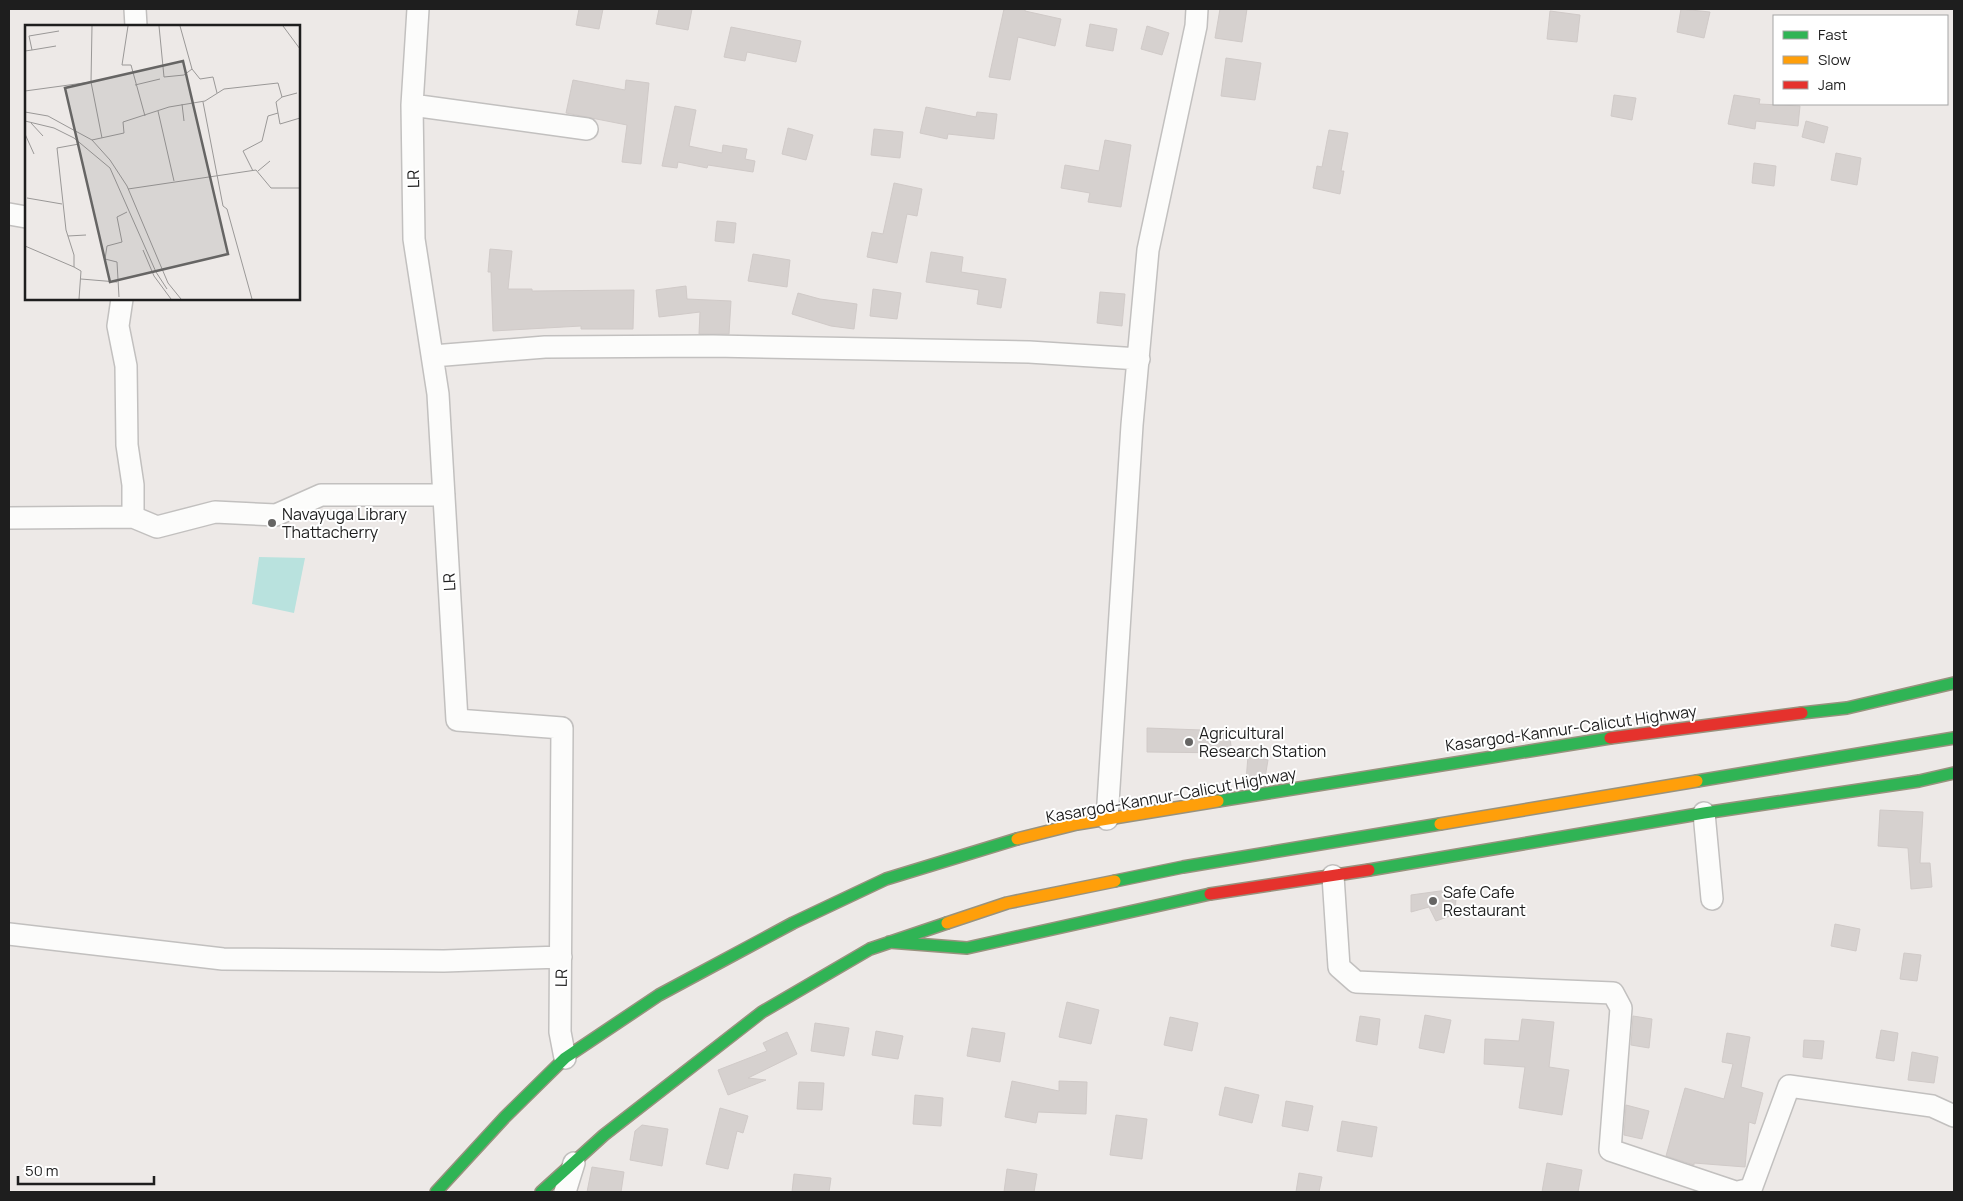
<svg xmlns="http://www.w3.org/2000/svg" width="1963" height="1201" viewBox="0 0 1963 1201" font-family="Manrope,sans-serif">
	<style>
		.water { fill: #b9e2de }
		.building { fill: #d6d1cf; stroke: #d0cac8 }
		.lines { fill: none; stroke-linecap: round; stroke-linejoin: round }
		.street-casing { stroke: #c2c0bf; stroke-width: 24 }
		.fast-casing { stroke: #98927e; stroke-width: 14 }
		.slow-casing { stroke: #98927e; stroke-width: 14 }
		.jam-casing { stroke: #98927e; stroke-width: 14 }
		.street { stroke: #fcfcfb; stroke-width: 21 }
		.fast { stroke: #30b455; stroke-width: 11 }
		.slow { stroke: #ff9f0a; stroke-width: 11 }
		.jam { stroke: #e5322d; stroke-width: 11 }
		.poi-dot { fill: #666564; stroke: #fff; stroke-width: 2 }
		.labels { text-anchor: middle; stroke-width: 4; stroke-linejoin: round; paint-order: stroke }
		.street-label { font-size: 16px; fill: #1e1e1e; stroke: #fff }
		.poi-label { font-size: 16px; fill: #1e1e1e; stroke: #fff; text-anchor: start }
		.inset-road { fill: none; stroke: #9a9897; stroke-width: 1 }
		.view { fill: #666564; fill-opacity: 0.15; stroke: #666564; stroke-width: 2.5 }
		.inset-edge { fill: none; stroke: #1e1e1e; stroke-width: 2.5 }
	</style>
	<rect width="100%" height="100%" fill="#ede9e7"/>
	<!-- water -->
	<path class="water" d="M259 557 305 558 294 613 252 604Z"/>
	<!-- building -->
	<path class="building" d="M579 9H603L599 29 576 25Z
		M659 9H692L688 30 656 24Z
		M1004 9H1025V11L1061 19 1055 46 1018 37 1010 80 989 77Z
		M1220 9H1247L1242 42 1215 38Z
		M1681 9 1710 12 1704 38 1677 32Z
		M1550 11 1580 15 1577 42 1547 39Z
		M1090 24 1117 29 1113 51 1086 46Z
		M1147 26 1169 33 1162 55 1141 49Z
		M731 27 801 41 796 62 747 52 745 61 724 57Z
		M1226 58 1261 63 1255 100 1221 96Z
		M573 80 625 90 626 80 649 83 641 164 622 162 627 125 566 113Z
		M1614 95 1636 98 1632 120 1611 116Z
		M1734 95 1760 99 1759 104 1800 106 1798 126 1756 121 1755 129 1728 124Z
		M675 106 696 110 689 146 722 153 723 145 747 149 745 159 755 161 753 172 708 165 707 168 678 162 677 168 662 166Z
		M926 107 976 117 977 112 997 114 994 139 948 134 947 139 920 133Z
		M1806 121 1828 127 1824 143 1802 137Z
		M788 128 813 135 806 160 782 154Z
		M874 129 903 132 900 158 871 155Z
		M1329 130 1348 133 1341 171H1344L1340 194 1313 188 1317 166 1322 167Z
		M1105 140 1131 145 1121 207 1088 202 1090 193 1061 188 1065 165 1099 171Z
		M1836 153 1861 158 1857 185 1831 180Z
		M1754 163 1776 166 1774 186 1752 183Z
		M894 183 922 189 917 216 907 214 897 263 867 257 872 232 883 234Z
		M717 221 736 223 734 243 715 241Z
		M490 249 512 251 508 289H532V291L634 290 633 329H581V326L493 331 491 272H488Z
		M931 252 963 257 961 272 1006 279 1001 308 977 304 979 290 926 282Z
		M753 254 790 260 787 287 748 281Z
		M686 286 687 299 731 301 729 334H699L700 312 659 317 656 290Z
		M873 289 901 293 897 319 870 316Z
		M1100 292 1125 294 1122 326 1097 323Z
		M798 293 820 299 857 304 854 329 831 326 792 314Z
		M1147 728 1229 731 1232 753 1147 752Z
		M1248 756 1268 760 1265 778 1246 781Z
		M1880 810 1923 812 1920 863H1930L1932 887 1911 889 1908 848 1878 846Z
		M1462 888 1463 895 1456 898 1455 913 1450 916 1436 921 1429 907 1411 912V895Z
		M1835 924 1860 929 1856 951 1831 946Z
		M1904 953 1921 955 1917 981 1900 979Z
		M1067 1002 1099 1010 1091 1044 1059 1037Z
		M1425 1015 1451 1020 1444 1053 1419 1048Z
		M1360 1016 1380 1019 1377 1045 1356 1041Z
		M1633 1016 1652 1019 1649 1048 1631 1045Z
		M1170 1017 1198 1023 1192 1051 1164 1045Z
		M1522 1019 1554 1022 1549 1067 1569 1070 1562 1115 1519 1108 1525 1067 1484 1064 1485 1039 1519 1041Z
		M815 1023 849 1028 844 1056 811 1051Z
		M972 1028 1005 1033 1000 1062 967 1056Z
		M1881 1030 1898 1033 1894 1061 1876 1058Z
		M876 1031 903 1036 898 1059 872 1055Z
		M787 1032 797 1054 748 1078 766 1080 728 1095 718 1070 767 1051 763 1043Z
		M1727 1033 1750 1037 1741 1087 1763 1093 1755 1124 1749 1122 1745 1167 1694 1163V1165L1666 1156 1685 1088 1724 1099 1733 1064 1722 1062Z
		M1804 1040 1824 1041 1822 1059 1803 1057Z
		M1912 1052 1938 1057 1934 1083 1908 1080Z
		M1012 1081 1059 1091V1081L1087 1082 1086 1114 1038 1112 1036 1123 1005 1117Z
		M799 1082 824 1083 822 1110 797 1109Z
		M1225 1087 1259 1095 1252 1123 1219 1115Z
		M915 1095 943 1098 941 1126 913 1124Z
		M1286 1101 1313 1106 1308 1131 1282 1126Z
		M1626 1105 1649 1111 1642 1139 1624 1135Z
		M720 1108 748 1116 743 1133 737 1131 728 1169 706 1164Z
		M1116 1115 1147 1119 1142 1159 1110 1155Z
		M1342 1121 1377 1127 1372 1157 1337 1151Z
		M642 1125 668 1129 662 1166 630 1160 635 1131Z
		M1547 1163 1582 1170 1578 1192H1542Z
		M592 1167 624 1172 621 1192H587Z
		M1007 1169 1037 1174 1034 1192H1004Z
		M1299 1173 1322 1177 1319 1192H1296Z
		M794 1174 831 1178 829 1192H792Z"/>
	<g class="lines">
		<!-- street casing -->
		<g class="street-casing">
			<path id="street" d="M135 9 136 26
				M418 9 412 105 414 239 438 394 457 720 562 728 560 1032 565 1058
				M412 105 587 129
				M9 214 26 217
				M122 299 118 326 126 366 127 445 133 485V517
				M433 356 545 347 713 346 1029 352 1139 359
				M9 518 133 517 157 527 215 512 276 515 321 495H444
				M1704 813 1712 899
				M1107 819 1132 425 1148 250 1196 26 1197 9
				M1333 876 1339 967 1356 982 1613 993 1621 1008 1610 1150 1735 1192
				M9 934 223 959 444 961 561 957
				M565 1192 574 1163
				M1738 1192 1751 1189 1789 1086 1932 1106 1954 1116"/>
		</g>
		<!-- fast casing -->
		<g class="fast-casing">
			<path id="fast" d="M1802 713 1847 708 1954 683
				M1697 781 1954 738
				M1218 801 1610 738
				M1369 870 1704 813 1919 781 1954 773
				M1115 881 1183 867 1440 824
				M889 942 967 948 1210 894
				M436 1192 505 1117 565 1058 659 995 793 923 886 879 1017 839
				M541 1192 604 1135 762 1012 870 949 947 923"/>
		</g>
		<!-- slow casing -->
		<g class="slow-casing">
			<path id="slow" d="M1440 824 1697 781
				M1017 839 1077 824 1218 801
				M947 923 1007 903 1115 881"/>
		</g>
		<!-- jam casing -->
		<g class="jam-casing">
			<path id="jam" d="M1610 738 1802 713
				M1210 894 1369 870"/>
		</g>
		<!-- street -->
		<use href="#street" class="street"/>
		<!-- fast -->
		<use href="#fast" class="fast"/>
		<!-- slow -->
		<use href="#slow" class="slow"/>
		<!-- jam -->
		<use href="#jam" class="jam"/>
	</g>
	<!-- markers -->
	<g class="poi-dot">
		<circle cx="272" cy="523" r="5"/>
		<circle cx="1189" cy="742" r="5"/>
		<circle cx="1433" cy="901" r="5"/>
	</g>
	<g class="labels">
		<!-- street labels -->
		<g class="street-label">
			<text transform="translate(413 179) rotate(-91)" y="6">LR</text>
			<text transform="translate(449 582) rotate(-93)" y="6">LR</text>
			<text transform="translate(1571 728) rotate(-8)" y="6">Kasargod-Kannur-Calicut Highway</text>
			<text transform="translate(1171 795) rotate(-10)" y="6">Kasargod-Kannur-Calicut Highway</text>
			<text transform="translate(561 978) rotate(-89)" y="6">LR</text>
		</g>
		<!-- poi labels -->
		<g class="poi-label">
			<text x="282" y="520">Navayuga Library<tspan x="282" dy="18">Thattacherry</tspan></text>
			<text x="1199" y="739">Agricultural<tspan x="1199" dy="18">Research Station</tspan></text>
			<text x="1443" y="898">Safe Cafe<tspan x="1443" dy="18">Restaurant</tspan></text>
		</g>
	</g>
	<!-- overview -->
	<g transform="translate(25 25)">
		<rect width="275" height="275" fill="#ede9e7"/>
		<path class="inset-road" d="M67 1 66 57 77 113M103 1 97 40H106L120 91M134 1 139 52 159 50 167 44M155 1 167 44 175 54 188 52 192 68M258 1 275 24M7 25 31 21M0 26 7 25 4 11 34 6M110 60 135 54M0 66 66 57M257 72 251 77 255 99 275 93M178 77 198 181 202 184 227 274M157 79 159 96M133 86 149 156M0 87 23 91 43 102 67 115 85 135 102 161 143 258 156 274M0 96 29 103 49 113 85 143 131 247 142 264M6 98 18 111M0 109 9 129M67 115 99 108 98 97 144 82 180 76 199 64 253 58 257 72 272 68M228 146 218 126 237 116 243 91 253 88M233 146 245 136M103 164 231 145 246 163H275M2 173 37 179M43 211 61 210M0 221 49 242M118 225 129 251 146 274M56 254 92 257M94 272 92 237 80 234 82 221 97 217 92 192 102 187M54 274 56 246 49 242V230L41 205 32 123 54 119"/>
		<path class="view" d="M158 36 203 229 85 257 40 63Z"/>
		<rect width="275" height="275" class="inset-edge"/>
	</g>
	<!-- border -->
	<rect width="1963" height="1201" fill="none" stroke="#1e1e1e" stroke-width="20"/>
	<!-- legend -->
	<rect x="1773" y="15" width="175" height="90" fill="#ffffff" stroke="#a5a5a5"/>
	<rect x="1783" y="31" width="25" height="8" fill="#30b455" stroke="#a5a5a5"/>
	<text x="1818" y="40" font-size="15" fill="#1e1e1e">Fast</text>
	<rect x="1783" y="56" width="25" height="8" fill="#ff9f0a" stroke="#a5a5a5"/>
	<text x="1818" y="65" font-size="15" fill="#1e1e1e">Slow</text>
	<rect x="1783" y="81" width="25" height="8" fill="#e5322d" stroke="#a5a5a5"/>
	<text x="1818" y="90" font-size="15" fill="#1e1e1e">Jam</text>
	<!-- scale -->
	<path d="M18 1176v8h136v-8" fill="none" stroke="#1e1e1e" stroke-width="2.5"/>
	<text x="25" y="1176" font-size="15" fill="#1e1e1e" stroke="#ffffff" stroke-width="4" paint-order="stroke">50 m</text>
</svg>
